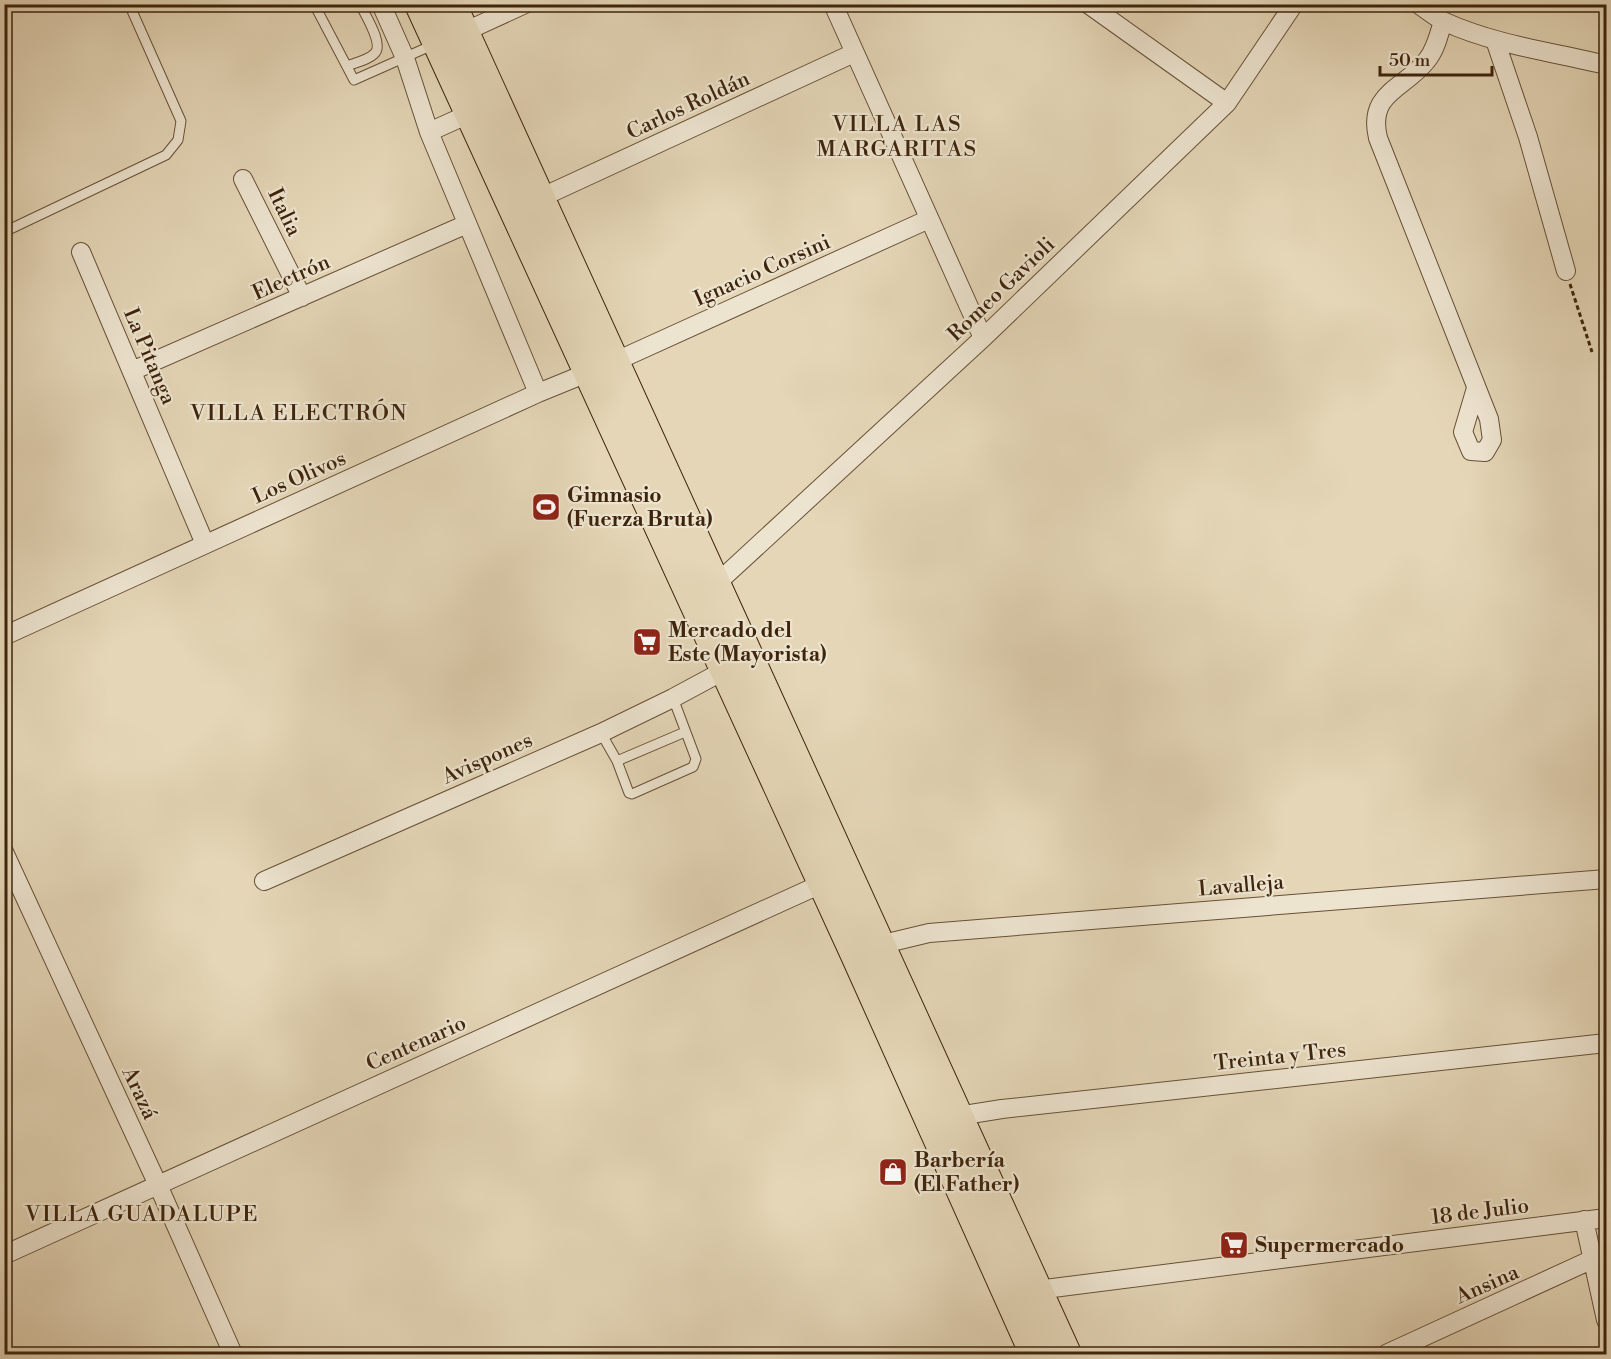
<svg xmlns="http://www.w3.org/2000/svg" width="1611" height="1359" viewBox="0 0 1611 1359" font-family="'Libre Bodoni',serif">
	<style>
		.lines { fill: none; stroke-linecap: round; stroke-linejoin: round }
		.service-casing { stroke: #685037; stroke-width: 11 }
		.minor-casing { stroke: #685037; stroke-width: 20 }
		.trunk-casing { stroke: #3e240c; stroke-width: 32 }
		.path { stroke: #3e240c; stroke-width: 3; stroke-dasharray: 4.5 3; stroke-linecap: butt }
		.service { stroke: #ede4d0; stroke-width: 9 }
		.minor { stroke: #ede4d0; stroke-width: 18 }
		.trunk { stroke: #e4d6b7; stroke-width: 30 }
		.labels { text-anchor: middle; stroke-width: 4.5; stroke-linejoin: round; paint-order: stroke }
		.street-label { font-size: 21px; fill: #3e240c; stroke: #ede4d0 }
		.poi-label { font-size: 21px; font-weight: bold; fill: #3e240c; stroke: #ede4d0; text-anchor: start }
		.neighbourhood-label { font-size: 22px; letter-spacing: 1.5px; fill: #3e240c; stroke: #ede4d0 }
	</style>
	<rect width="100%" height="100%" fill="#e4d6b7"/>
	<filter id="stains"><feTurbulence type="fractalNoise" baseFrequency=".00333" numOctaves="4"/><feColorMatrix values="0 0 0 0 .2 0 0 0 0 .09 0 0 0 0 .02 0 0 0 .5 -.17"/></filter>
	<radialGradient id="worn" r=".72"><stop offset=".6" stop-color="#630" stop-opacity="0"/><stop offset="1" stop-color="#630" stop-opacity=".3"/></radialGradient>
	<g class="lines">
		<!-- service casing -->
		<g class="service-casing">
			<path id="service" d="M314 4 354 80 435 44
				M347 66C355 63 368 60 374 54 385 45 365 15 360 4
				M4 232 166 155 178 140 181 121 129 4
				M601 733 617 761 629 793 632 794 693 767 696 759 673 698
				M617 761 685 732"/>
		</g>
		<!-- minor casing -->
		<g class="minor-casing">
			<path id="minor" d="M381 4 405 58 429 132 538 393
				M833 4 983 338
				M1088 4 1227 103
				M1418 4C1427 10 1435 17 1445 22 1496 45 1553 52 1606 65
				M1443 21C1439 34 1436 49 1427 60 1405 89 1367 92 1378 138L1489 419 1492 440 1485 452 1471 451 1463 432 1476 388
				M464 32 525 4
				M1495 40 1528 137 1566 271
				M429 132 471 113
				M243 179 302 297
				M540 198 854 53
				M81 252 205 544
				M132 371 467 224
				M715 585 983 338 1227 103 1294 4
				M4 636 538 393 614 362 929 219
				M4 852 158 1185 233 1354
				M264 881 601 733 673 698 725 670
				M879 945 929 933 1606 879
				M958 1116 1002 1109 1606 1043
				M1584 1220 1606 1320
				M4 1255 830 880
				M1037 1290 1606 1218
				M1386 1354 1606 1253"/>
		</g>
		<!-- trunk casing -->
		<g class="trunk-casing">
			<path id="trunk" d="M420 4 856 955 1035 1354
				M451 4 1066 1354"/>
		</g>
		<!-- path -->
		<path class="path" d="M1570 284 1592 352"/>
		<!-- service -->
		<use href="#service" class="service"/>
		<!-- minor -->
		<use href="#minor" class="minor"/>
		<!-- trunk -->
		<use href="#trunk" class="trunk"/>
	</g>
	<!-- icons -->
	<defs>
		<g id="stadium-square" transform="scale(1.5)"><rect x="-9" y="-9" width="18" height="18" rx="4" fill="#8f2418" stroke="#ede4d0"/><path d="M0-5a6.5 5 0 1 0 0 10a6.5 5 0 1 0 0-10ZM-3.5-1.8h7v3.6h-7Z" fill="#fff"/></g>
		<g id="supermarket-square" transform="scale(1.5)"><rect x="-9" y="-9" width="18" height="18" rx="4" fill="#8f2418" stroke="#ede4d0"/><path d="M-6-5.5h2.5l.6 2H6L4.5 2H-2.5L-4.4-4H-6ZM-1.5 3.2a1.3 1.3 0 1 0 .1 0ZM3 3.2a1.3 1.3 0 1 0 .1 0Z" fill="#fff"/></g>
		<g id="shop-square" transform="scale(1.5)"><rect x="-9" y="-9" width="18" height="18" rx="4" fill="#8f2418" stroke="#ede4d0"/><path d="M-5-2.5h2.3a2.7 3.5 0 0 1 5.4 0H5L5.5 6h-11ZM-1.5-2.5h3a1.5 2.3 0 0 0-3 0Z" fill="#fff"/></g>
	</defs>
	<g fill-rule="evenodd">
		<use href="#stadium-square" x="546" y="507"/>
		<use href="#supermarket-square" x="647" y="642"/>
		<use href="#shop-square" x="893" y="1172"/>
		<use href="#supermarket-square" x="1234" y="1245"/>
	</g>
	<g class="labels">
		<!-- street labels -->
		<g class="street-label">
			<text transform="translate(688 105) rotate(-25)" y="7">Carlos Roldán</text>
			<text transform="translate(285 212) rotate(64)" y="7">Italia</text>
			<text transform="translate(762 270) rotate(-24)" y="7">Ignacio Corsini</text>
			<text transform="translate(291 277) rotate(-24)" y="7">Electrón</text>
			<text transform="translate(1001 289) rotate(-44)" y="7">Romeo Gavioli</text>
			<text transform="translate(150 356) rotate(67)" y="7">La Pitanga</text>
			<text transform="translate(299 477) rotate(-24)" y="7">Los Olivos</text>
			<text transform="translate(487 758) rotate(-24)" y="7">Avispones</text>
			<text transform="translate(1241 885) rotate(-5)" y="7">Lavalleja</text>
			<text transform="translate(416 1043) rotate(-24)" y="7">Centenario</text>
			<text transform="translate(1280 1056) rotate(-6)" y="7">Treinta y Tres</text>
			<text transform="translate(140 1093) rotate(65)" y="7">Arazá</text>
			<text transform="translate(1480 1211) rotate(-7)" y="7">18 de Julio</text>
			<text transform="translate(1487 1284) rotate(-24)" y="7">Ansina</text>
		</g>
		<!-- poi labels -->
		<g class="poi-label">
			<text x="567" y="502">Gimnasio<tspan x="567" dy="24">(Fuerza Bruta)</tspan></text>
			<text x="668" y="637">Mercado del<tspan x="668" dy="24">Este (Mayorista)</tspan></text>
			<text x="914" y="1167">Barbería<tspan x="914" dy="24">(El Father)</tspan></text>
			<text x="1255" y="1252">Supermercado</text>
		</g>
		<!-- neighbourhood labels -->
		<g class="neighbourhood-label">
			<text x="897" y="131">VILLA LAS<tspan x="897" dy="25">MARGARITAS</tspan></text>
			<text x="299" y="420">VILLA ELECTRÓN</text>
			<text x="142" y="1221">VILLA GUADALUPE</text>
		</g>
	</g>
	<!-- margin -->
	<rect width="1611" height="1359" fill="none" stroke="#e4d6b7" stroke-width="24"/>
	<rect x="6" y="6" width="1599" height="1347" fill="none" stroke="#3e240c" stroke-width="3"/>
	<rect x="12" y="12" width="1587" height="1335" fill="none" stroke="#3e240c" stroke-width="1.5"/>
	<!-- scale -->
	<path d="M1380 66v9h112v-9" fill="none" stroke="#3e240c" stroke-width="3"/>
	<text x="1389" y="66" font-size="18" fill="#3e240c" stroke="#ede4d0" stroke-width="4.5" paint-order="stroke">50 m</text>
	<rect width="100%" height="100%" filter="url(#stains)"/>
	<rect width="100%" height="100%" fill="url(#worn)"/>
</svg>
